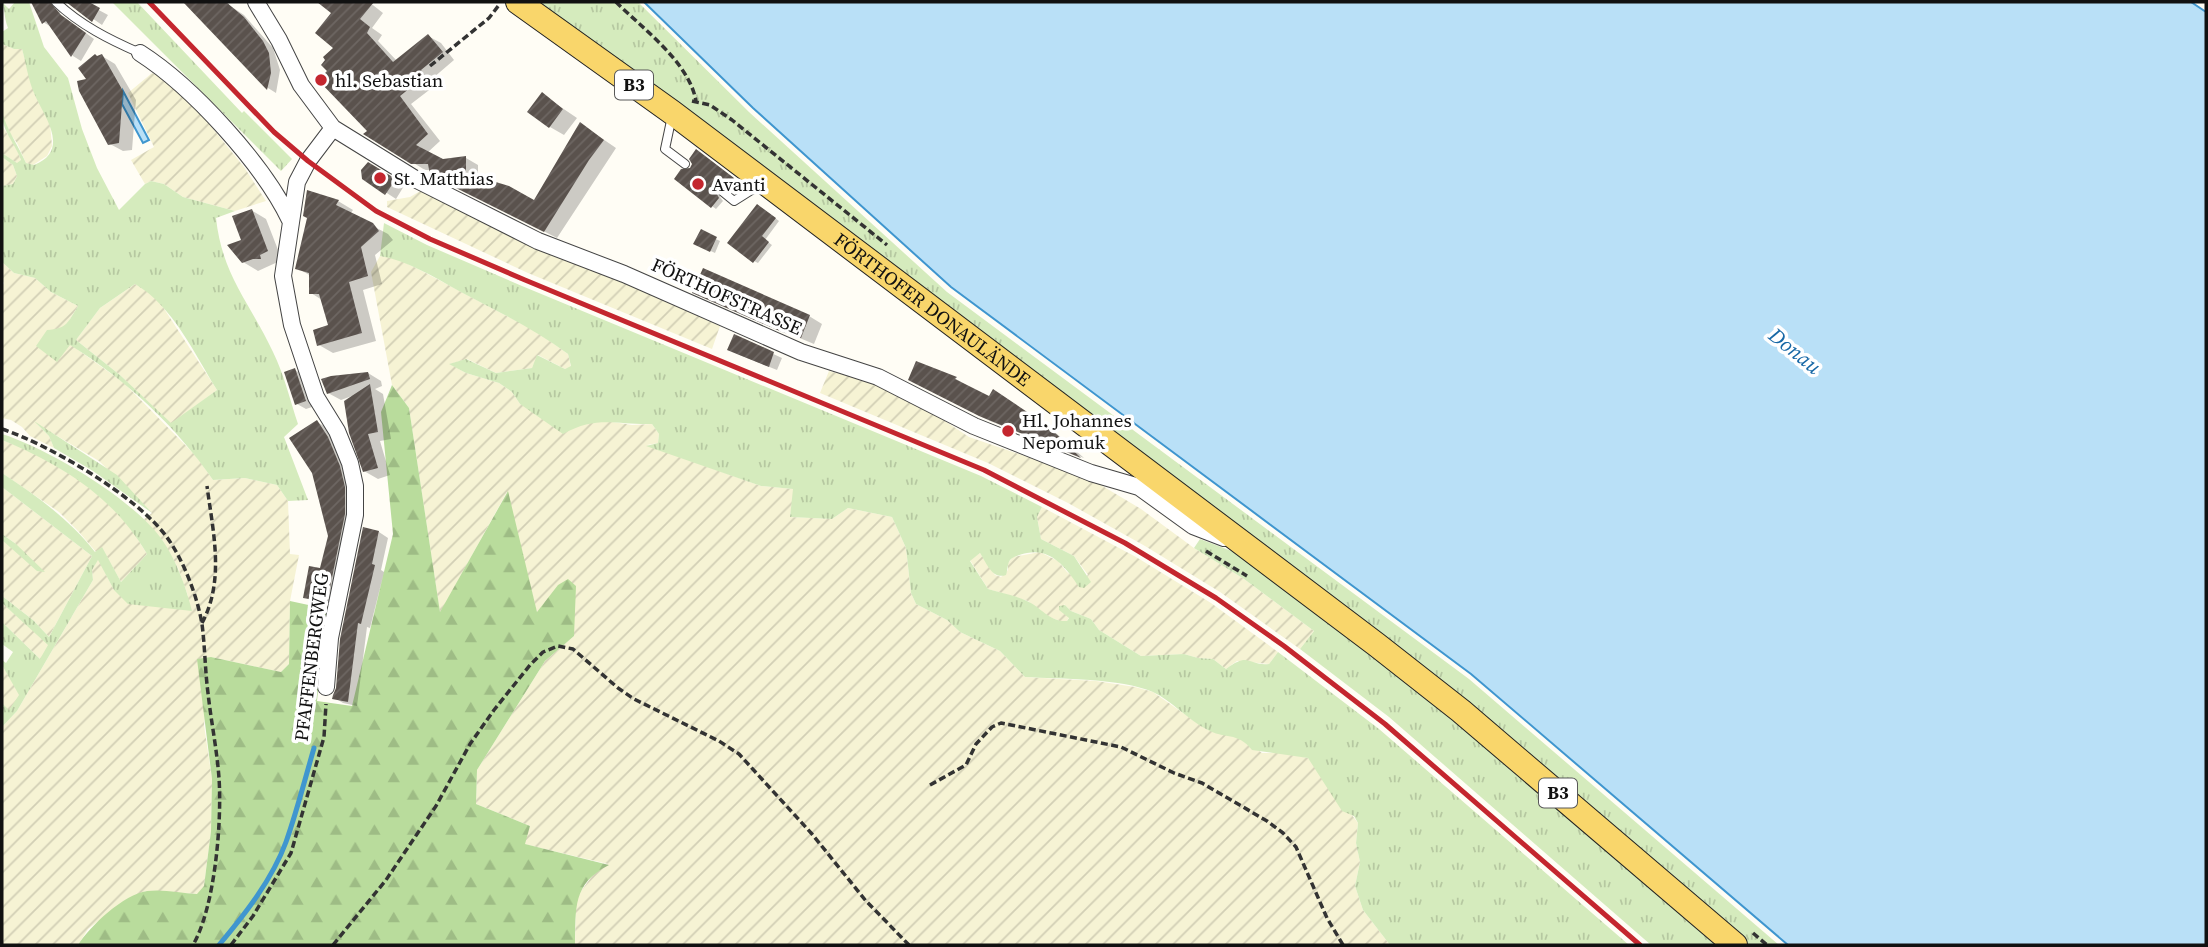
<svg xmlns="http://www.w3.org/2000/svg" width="2208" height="947" viewBox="0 0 2208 947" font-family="'Source Serif 4',serif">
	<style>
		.farmland { fill: url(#farmland-furrows) }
		.grass { fill: url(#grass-tufts); fill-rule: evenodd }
		.forest { fill: url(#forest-firs) }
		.water { fill: #b9e0f7; stroke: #3f96cf; stroke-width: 2 }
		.shadow { fill: #0003 }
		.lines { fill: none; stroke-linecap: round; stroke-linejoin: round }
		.stream { stroke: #3f96cf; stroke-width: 5 }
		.building { fill: url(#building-hatch) }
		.lane-casing { stroke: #444; stroke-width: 10 }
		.street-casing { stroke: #444; stroke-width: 18 }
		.primary-casing { stroke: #222; stroke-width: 26 }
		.path { stroke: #333; stroke-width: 3.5; stroke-dasharray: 7 3.5; stroke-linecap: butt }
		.lane { stroke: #fff; stroke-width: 8 }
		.street { stroke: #fff; stroke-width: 16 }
		.primary { stroke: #f9d66b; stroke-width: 24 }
		.rail { stroke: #c4262e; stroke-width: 5 }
		.poi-dot { fill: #c4262e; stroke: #fff; stroke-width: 2.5 }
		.labels { text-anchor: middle; stroke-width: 7; stroke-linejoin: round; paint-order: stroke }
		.shield { fill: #fff; stroke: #585858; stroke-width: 2 }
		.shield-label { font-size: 18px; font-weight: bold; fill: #111 }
		.poi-label { font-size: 19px; fill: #111; stroke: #fff; text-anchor: start }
		.street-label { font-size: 19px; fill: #111; stroke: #fff }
		.water-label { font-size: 21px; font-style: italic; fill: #1768a6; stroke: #fff }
	</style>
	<defs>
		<pattern id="farmland-furrows" width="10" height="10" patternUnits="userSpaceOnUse" patternTransform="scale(1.75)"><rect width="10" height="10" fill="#f6f3d4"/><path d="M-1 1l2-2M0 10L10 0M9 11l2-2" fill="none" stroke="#d2cfb5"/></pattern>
		<pattern id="grass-tufts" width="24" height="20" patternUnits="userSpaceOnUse" patternTransform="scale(1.75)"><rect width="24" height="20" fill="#d5ebbd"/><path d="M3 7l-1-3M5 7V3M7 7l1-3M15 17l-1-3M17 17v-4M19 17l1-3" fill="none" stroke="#b6c8a1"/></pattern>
		<pattern id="forest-firs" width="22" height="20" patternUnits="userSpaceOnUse" patternTransform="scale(1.75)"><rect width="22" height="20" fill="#b9dc9c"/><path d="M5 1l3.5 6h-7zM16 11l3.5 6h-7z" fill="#9ebc85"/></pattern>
		<pattern id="building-hatch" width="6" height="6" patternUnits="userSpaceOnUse" patternTransform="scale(1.75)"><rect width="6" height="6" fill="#5a524d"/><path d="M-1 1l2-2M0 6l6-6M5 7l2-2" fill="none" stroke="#6d6662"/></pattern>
	</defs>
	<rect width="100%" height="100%" fill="#fffdf5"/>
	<!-- farmland -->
	<path class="farmland" d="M2 44 14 49H22L35 95 50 123 52 146 47 156 33 165 26 163 17 143 6 128 2 112Z
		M152 73 166 78 201 114 244 167 266 201 235 211 183 197 164 184 151 181 145 184 131 160 154 147 128 93Z
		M2 126 15 145 21 160 18 164 2 153Z
		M2 157 13 165 17 176 13 184 2 186Z
		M422 190 720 326 712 349 528 273 387 207V201L410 197Z
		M380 256 396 258 422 271 539 333 568 354 571 367 565 369 538 355 532 368 496 373 467 359 450 364 466 373 499 383 512 392 520 404 580 424 606 421 632 425 652 424 659 434 658 443 647 445 761 486 794 489 790 517 832 519 848 508 892 517 906 548 911 593 916 604 947 620 960 632 1000 651 1025 677 1096 681 1135 687 1153 692 1206 729 1243 739 1262 753H1285L1308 758 1358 823 1356 843 1360 862 1355 886 1363 910 1390 945H575L576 898 595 872 608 864 524 844 530 826 476 804 477 770 545 661 574 636 537 613 507 492 440 613 409 408 392 385 371 272Z
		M2 262 14 273 35 278 51 292 78 306 67 324 60 329 70 344 124 383 196 456 213 480 245 478 277 485 288 501 290 554 299 555 290 601 289 664 281 672 211 657 204 725 212 779 211 831 204 886 198 894 146 891 127 899 88 929 78 945H2V727L17 711 93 580 92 570 98 559 114 590 188 596 178 568 163 541 144 519 152 513 134 495 99 461 37 424 49 436 54 448 30 436 22 427 11 420 2 418V286L4 283 2 280Z
		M135 284 149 292 161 304 217 390 171 424 120 375 76 340 100 308Z
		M829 371 875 383 910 398 969 437 1089 478 1141 509 1194 548 1244 579 1314 631 1300 649 1220 592 1145 546 1068 503 988 463 820 393Z
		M2 440 35 453 78 479 106 501 130 527 147 554 121 582 102 548 96 552 79 532 59 512 2 473Z
		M2 487 92 556 49 637 33 620 2 596V540L16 544 2 534Z
		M1042 507 1136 557 1211 603 1278 652 1269 664 1237 661 1226 669 1213 659 1198 658 1184 654 1141 656 1099 630 1091 619 1071 611 1064 604 1069 617 1067 621 1062 622 1047 616 1028 601 988 589 970 560 980 553 995 575 1001 577 1008 570V563L1013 557 1040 552 1058 561 1067 572 1075 578 1077 583 1088 575 1074 556 1041 539 1037 517Z
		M2 603 49 644 41 660 2 622Z
		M2 665 20 695 9 711 2 703Z"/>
	<!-- grass -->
	<path class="grass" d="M2 2 9 9 15 2H29L44 47 68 78 82 129 97 168 119 210 145 184 151 181 164 184 183 197 235 211 216 218C222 275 250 303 273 352 284 374 290 400 298 424L284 437 308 500 288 501 277 485 245 478 213 480C176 426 125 379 70 345L57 362 36 346 47 330C67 329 68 322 78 306L51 292 35 278 14 273 2 262V186L13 184 17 176 13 165 2 157V153L17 163 21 160C14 141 2 132 2 112 7 130 18 145 26 163L34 165C72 150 43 115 34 93 28 79 26 63 22 49H14L2 44V32L8 28C4 18 5 9 2 2ZM135 284C173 306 194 353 217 390L171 423 120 375 76 340 100 308Z
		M112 2H137L242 113 244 111 292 159 281 171Z
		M538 2H638L749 112 947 292 1469 679 1779 945H1749L757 161Z
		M384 223 427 245 522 286 981 476 1042 507 1037 517 1041 539 1074 556 1091 582 1084 588 1079 587C1067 569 1052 548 1027 553 1022 554 1015 556 1011 559 1007 563 1008 569 1006 575 992 580 986 562 980 553L970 561 988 589C1000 593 1015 595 1027 601 1041 607 1049 622 1067 621L1069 618 1059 610V606L1065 605 1071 611 1091 619 1099 630 1141 656 1184 654 1198 658 1213 659 1226 669C1250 651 1247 666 1269 664L1278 652 1379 729 1629 945H1390L1363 910 1355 886 1360 862 1356 843 1358 823 1354 816 1342 811 1308 758 1252 750C1237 731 1225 740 1206 729 1187 719 1172 701 1153 692 1120 678 1061 679 1025 677L1000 651 960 632 947 620 916 604 911 593 906 548 892 517 848 508 832 519 790 517 793 489 761 486 646 446 658 443 659 434 652 424C616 425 597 415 563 434L520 404 512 392 499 383 466 373 449 364 466 359 496 373 532 368 537 355 565 369 571 366 568 354C534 329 497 311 459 291 434 277 408 261 380 256Z
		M34 421 117 475 152 513 93 471 54 448 49 436Z
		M2 434C49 449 135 500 163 541 177 562 186 587 192 611L128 604 114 590 98 560 92 570 93 580 17 711 2 727V703L9 710 19 695 2 665V660L6 663 13 652 2 644V622L40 659 48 645 2 603V596L33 620 49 637 92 556 2 487V473C37 496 69 519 95 552L102 547 121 582 147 554C113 496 62 465 2 440Z
		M2 534 16 544 45 572 37 571 2 540Z
		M1200 539 1242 555 1455 718 1722 945H1651L1389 717 1300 649 1314 631 1244 579 1194 548Z"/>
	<!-- forest -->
	<path class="forest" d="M392 385 409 408 440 612 508 491 537 612 558 585 568 579 576 586 574 636 545 661 477 770 476 804 530 826 525 844 609 865C572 884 576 908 575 945H78C90 926 124 894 147 891 163 889 181 893 197 894L204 886 211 831 212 779 197 659 211 657 281 672 289 664 290 601 327 609 317 701 352 706 393 534 381 412Z"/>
	<!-- water -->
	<path class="water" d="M644 2H2191L2206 12V945H1788L1471 674 951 287 753 108Z
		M123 91 149 140 143 143 122 104Z"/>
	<!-- shadow -->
	<path class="shadow" d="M33 2H61L59 3 60 14 94 39 81 61 73 56 53 28 43 22Z
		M69 2H84L108 15 102 25Z
		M185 2H228L229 5 244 15 273 48 280 70 276 93 268 88Z
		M320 2H369L383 13 372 28 382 35 378 41 397 61 428 36 441 43 454 60 433 78 437 84 411 104 440 141 427 153 443 161 466 158 478 165V178L535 202 581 124 616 148 557 238 445 181 431 170H425L412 162 370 131 330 71 336 48 334 13Z
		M102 56 115 64 136 100 132 150 123 151 110 144 89 80Z
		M543 95 577 118 564 135 550 127Z
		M701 154 737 181 732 188 726 187 721 191 720 197 723 201 716 209 676 179 691 170Z
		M368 164 404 186 396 199 364 178Z
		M338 201 353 210 350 214 388 234 393 240 375 255 382 284 363 290 376 341 333 353 319 345 330 326 322 300 311 293V276L297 268Z
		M762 208 779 221 765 240 772 245 758 263 754 261Z
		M251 210 266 219 282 260 258 271 243 262V241Z
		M701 232 720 241 715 253 696 244Z
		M707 299 809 316 822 324 814 344Z
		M734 336 782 358 777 370 737 354Z
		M917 363 956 379 990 399 1003 397 1057 434 1084 458 990 421 919 385Z
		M295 370 305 376 315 406 306 409 297 404Z
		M368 373 381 381 382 386 375 389 383 394 391 439 380 441 390 475 378 479 364 471 352 396 341 400 328 393Z
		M317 422 329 429 356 495 339 608 317 604 305 597 322 570 329 536Z
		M379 532 388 538 381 570 384 572 370 628 367 627 357 706 343 703 335 698Z"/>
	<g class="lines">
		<!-- stream -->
		<path class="stream" d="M219 945C245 914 272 880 286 842 297 811 305 779 314 748"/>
	</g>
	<!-- building -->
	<path class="building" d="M31 2H50L61 15 86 33 71 57 46 21 42 24Z
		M66 2H89L100 8 92 22Z
		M183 2H226L244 17 263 41 269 53 271 73 267 90Z
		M317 2H374L360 19 370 27 367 33 393 62 428 34 443 52 421 70 425 76 400 96 428 134 416 145 443 159 466 156V173L509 186 534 200 580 122 604 140 589 160 544 232 430 175 428 164H411L363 134 367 131 318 80 327 71 321 65 325 60 323 57 333 48 315 33 331 13Z
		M95 54 97 56 102 54 123 91 119 143 108 145 79 91 77 81 86 79 78 68Z
		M542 92 563 109 549 128 527 112Z
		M696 149 734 178 727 187 721 186 718 188 717 194 719 198 711 208 674 179 681 169 690 168 692 164 689 159Z
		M368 162 396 179 385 195 362 179 361 170Z
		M307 190 339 200 336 205 373 223 379 231 361 247 368 276 349 282 362 333 317 346 313 330 328 325 319 294H309V273L295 269 307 218 303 216Z
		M757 204 776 218 762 236 769 242 753 263 727 243Z
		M252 209 268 251 260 255 261 259H253L242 263 227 245 241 240 232 216Z
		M701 229 717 237 710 252 693 244Z
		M703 268 810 315 801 338 782 332 692 293Z
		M734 334 774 352 769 367 727 350Z
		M916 361 957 377 955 379 989 396 993 389 1048 426 1081 458 979 416 908 380Z
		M295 368 306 401 295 405 284 372Z
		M368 372 370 379 327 394 321 379 331 376Z
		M370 384 378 432 368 434 378 468 363 472 349 433 344 401Z
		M317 420 328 437 340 466 345 487V514L327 602 303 598 309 566 320 568 328 536 312 473 289 438Z
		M363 527 379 531 372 564 375 565 361 624 358 623 348 702 332 699 333 695 336 688 340 639Z"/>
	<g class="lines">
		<!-- lane casing -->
		<g class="lane-casing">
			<path id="lane" d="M56 2C80 25 110 40 140 53
				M672 116 665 149 685 164
				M723 192 734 201 761 184"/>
		</g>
		<!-- street casing -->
		<g class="street-casing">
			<path id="street" d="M256 2 279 40 301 85 333 128 417 180 538 241 624 274 801 352 878 377 974 426 1091 473 1139 487 1193 526 1224 538
				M140 53C193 87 263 164 290 220
				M326 687 330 638 355 515V486L350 463 337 431 316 397 292 325 283 276 297 182 308 161 333 128"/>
		</g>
		<!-- primary casing -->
		<g class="primary-casing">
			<g id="primary">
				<path id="s1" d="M518 2 673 113 1377 645 1461 711 1735 945"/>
			</g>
		</g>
		<!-- path -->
		<path class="path" d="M616 2C643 29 689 62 696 101
			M430 66 489 18 499 5
			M692 101 710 105 732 120 887 245
			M2 429C50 445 136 496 166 536 183 559 197 595 202 624 205 647 205 670 208 693 211 721 217 750 219 778 222 822 215 907 193 945
			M1206 551 1247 576
			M202 623C225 580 213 532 207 486
			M930 785 966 765 976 744 992 727 1001 723 1121 747 1174 773 1202 783 1267 821 1283 833 1296 847 1327 918 1343 945
			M1753 933 1767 945
			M231 945 253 916 291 853 324 737 326 704
			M333 945 386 880 436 806 470 744 494 710 530 665 543 652 558 646 573 649 618 688 634 699 719 741 739 754 812 834 866 901 909 945"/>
		<!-- lane -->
		<use href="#lane" class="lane"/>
		<!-- street -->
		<use href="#street" class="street"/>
		<!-- primary -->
		<use href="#primary" class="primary"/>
		<!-- rail -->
		<path class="rail" d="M149 2 274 132 308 161 376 211 430 239 525 280 984 470 1125 543 1216 598 1284 646 1385 724 1640 945"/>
	</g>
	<!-- markers -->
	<g class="poi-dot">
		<circle cx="321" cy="80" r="7"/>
		<circle cx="380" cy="178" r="7"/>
		<circle cx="698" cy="184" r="7"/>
		<circle cx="1008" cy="431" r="7"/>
	</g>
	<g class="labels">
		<!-- shield labels -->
		<g class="shield">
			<rect x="615" y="70.5" width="38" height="29" rx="5"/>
			<rect x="1539" y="778.5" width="38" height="29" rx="5"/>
		</g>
		<g class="shield-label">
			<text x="634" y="91">B3</text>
			<text x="1558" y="799">B3</text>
		</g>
		<!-- poi labels -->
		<g class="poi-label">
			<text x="335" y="87">hl. Sebastian</text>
			<text x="394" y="185">St. Matthias</text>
			<text x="712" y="191">Avanti</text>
			<text x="1022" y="427">Hl. Johannes<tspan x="1022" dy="22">Nepomuk</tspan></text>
		</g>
		<!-- street labels -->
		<g class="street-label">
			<text transform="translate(727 296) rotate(24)" y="7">FÖRTHOFSTRASSE</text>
			<text dy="7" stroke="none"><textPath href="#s1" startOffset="516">FÖRTHOFER DONAULÄNDE</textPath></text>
			<text transform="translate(311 657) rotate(-83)" y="7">PFAFFENBERGWEG</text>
		</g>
		<!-- water labels -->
		<g class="water-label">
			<text transform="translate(1795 351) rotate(39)" y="7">Donau</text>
		</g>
	</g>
	<!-- border -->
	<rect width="2208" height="947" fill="none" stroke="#111111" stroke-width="7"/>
</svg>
